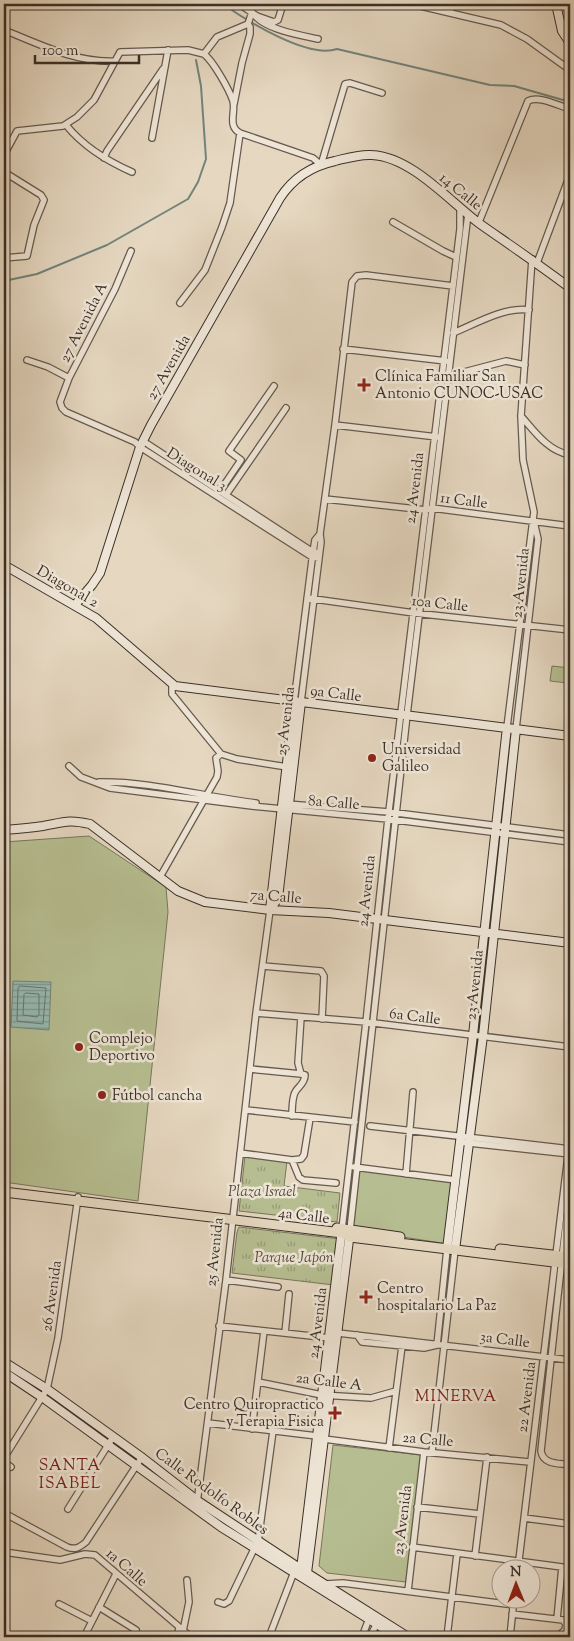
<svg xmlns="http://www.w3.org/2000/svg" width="574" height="1641" viewBox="0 0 574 1641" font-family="'Sorts Mill Goudy',serif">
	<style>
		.park { fill: url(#park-tufts); stroke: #78775c }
		.garden { fill: #b6be91; stroke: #78775c }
		.water { fill: url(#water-rules); stroke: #72837b }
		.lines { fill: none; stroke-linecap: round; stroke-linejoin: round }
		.shore { stroke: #68756d; stroke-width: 1 }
		.stream { stroke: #72837b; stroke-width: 2 }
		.street-casing { stroke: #665a4e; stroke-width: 8 }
		.secondary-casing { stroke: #3b3028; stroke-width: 10 }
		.primary-casing { stroke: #3b3028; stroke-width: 11 }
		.street { stroke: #eee5d6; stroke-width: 5.5 }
		.secondary { stroke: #eee5d6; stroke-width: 8 }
		.primary { stroke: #e5d7c0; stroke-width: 9 }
		.poi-dot { fill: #8f2418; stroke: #eee5d6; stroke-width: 2 }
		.labels { text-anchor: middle; stroke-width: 5; stroke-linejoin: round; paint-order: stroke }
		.street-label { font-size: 15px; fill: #3b3028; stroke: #eee5d6 }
		.poi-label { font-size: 15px; fill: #3b3028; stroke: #eee5d6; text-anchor: start }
		.park-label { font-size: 15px; font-style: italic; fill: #544c3d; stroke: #eee5d6 }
		.neighbourhood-label { font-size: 16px; letter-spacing: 1px; fill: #7a1f14; stroke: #eee5d6 }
	</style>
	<defs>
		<pattern id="park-tufts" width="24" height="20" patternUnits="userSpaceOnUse" patternTransform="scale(1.25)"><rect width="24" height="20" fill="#b6be91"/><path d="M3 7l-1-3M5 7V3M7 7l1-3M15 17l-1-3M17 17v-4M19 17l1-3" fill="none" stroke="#959b76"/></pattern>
		<pattern id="water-rules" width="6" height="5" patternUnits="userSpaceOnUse" patternTransform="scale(1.25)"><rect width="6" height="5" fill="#96bab2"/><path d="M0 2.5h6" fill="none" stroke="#7c9891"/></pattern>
	</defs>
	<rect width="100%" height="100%" fill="#e5d7c0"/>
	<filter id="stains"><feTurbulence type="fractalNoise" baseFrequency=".004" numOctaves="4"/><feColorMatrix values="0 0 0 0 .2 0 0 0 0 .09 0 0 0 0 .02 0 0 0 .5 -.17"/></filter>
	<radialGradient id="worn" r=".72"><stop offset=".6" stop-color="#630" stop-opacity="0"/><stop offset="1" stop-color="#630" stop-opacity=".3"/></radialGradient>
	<!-- park -->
	<path class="park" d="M245 1156 287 1161 284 1186 340 1193 337 1222 239 1211Z
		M239 1227 340 1239 334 1285 232 1273 237 1232Z"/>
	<!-- garden -->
	<path class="garden" d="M552 666 570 668 568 683 550 681Z
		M89 836 166 887 168 912 138 1201 4 1182V842Z
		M357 1168 456 1182 448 1244 351 1229Z
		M333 1445 421 1455 406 1582 327 1573 319 1566Z"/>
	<!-- water -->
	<path class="water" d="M13 981 51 982 49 1030 11 1027Z"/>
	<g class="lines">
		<!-- shore -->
		<path class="shore" d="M20 986 46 988 43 1024 17 1021 18 989Z
			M26 993 39 994V1015L37 1017 23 1015 24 995Z"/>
		<!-- stream -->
		<path class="stream" d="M223 4C247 21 308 59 337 49L490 85 514 86 570 102
			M4 281 37 274 107 245 188 199 198 182 206 159 201 86 196 60"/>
		<!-- street casing -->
		<g class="street-casing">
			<path id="street" d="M239 4 257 16 274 22 278 20 283 4
				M412 4 501 25 527 39 570 70
				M252 12C262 29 299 35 318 39
				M450 12 452 4
				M4 30C39 44 76 63 115 61
				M204 54C213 61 229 89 233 101 236 112 227 126 240 133L313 158 321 165 345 84 350 83 382 93
				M234 104 242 63 250 34V27L248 24 252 12
				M66 125C83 146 107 161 132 172
				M152 138 168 50
				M4 155 17 131 63 126 77 117 94 100 120 52 188 50 204 54 217 37 248 24
				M104 158 107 151 163 69
				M4 172 41 195 44 200 34 225 27 256 4 258
				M393 222 443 251 456 257
				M479 222 528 101C539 95 559 106 570 109
				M131 251 115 289 69 378 60 402 62 408 66 412 135 442 140 447 312 557 319 558
				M537 263 568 180
				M180 303 205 270 222 227 230 203 240 133
				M453 333C475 324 506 306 529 310
				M343 349 446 361
				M27 360 48 367 69 378
				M445 377 506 361 525 365
				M521 416C535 432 548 451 570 455
				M335 425 437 437
				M143 441 313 552 319 553
				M220 491 241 460 229 451 274 386
				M226 495 286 408
				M325 499 426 510 432 508 570 526
				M307 598 414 613 570 630
				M172 684V694L221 754 237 759 287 767
				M294 702 313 552 315 540 320 534
				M301 702 321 542 320 534 335 425 352 282 357 276 366 275 453 286
				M507 727 531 535 534 512 523 460 521 416 532 259
				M516 729 538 539 534 522
				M69 766 81 777 110 788 252 806 388 819 570 842
				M99 782C151 781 205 797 256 803
				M287 804 389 812 570 835
				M160 877 217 777 218 771 216 758 221 754
				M263 966 321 971 324 976 322 1019
				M256 1013 366 1022 570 1047
				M250 1069 301 1074 298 1063 301 1017
				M246 1110 355 1122
				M292 1116C292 1109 292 1102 294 1095 296 1087 305 1085 305 1075L301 1074
				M310 1118 304 1155 301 1159 292 1160 299 1177 303 1180 336 1183
				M370 1126 570 1149
				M460 1142 570 1154
				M240 1153 292 1160
				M354 1167 456 1180
				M406 1174 413 1092
				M570 1185 541 1451C543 1465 559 1463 570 1465
				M342 1229 366 1022 388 819 460 229V208
				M350 1230 407 715 468 214
				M226 1280 278 1287
				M219 1326 330 1338
				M285 1333 289 1294
				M338 1333 570 1360
				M357 1335 362 1342 424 1348 437 1345 447 1249
				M258 1382 322 1395 371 1398 396 1391
				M208 1423 317 1436
				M252 1429 264 1331
				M324 1439 424 1452 530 1462
				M389 1448 402 1346
				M432 1452 455 1250
				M4 1458 47 1389 58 1338 78 1197
				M4 1462 11 1467
				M197 1503 226 1280 256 1013 270 910
				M417 1507 480 1514
				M68 1509 113 1437
				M4 1513 67 1547C75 1550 79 1548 86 1542L142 1457
				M524 1518 570 1524
				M258 1542 273 1431
				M412 1547 562 1567 557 1619
				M4 1552 60 1560 85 1554 95 1555 191 1637
				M475 1556 487 1457
				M518 1568 570 1139
				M325 1584 343 1583 514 1605
				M408 1591 424 1452
				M218 1602 224 1604 229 1601 254 1549
				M59 1604 92 1621
				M99 1607 136 1630
				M512 1614 563 1620 566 1624 565 1630 557 1637
				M183 1631 189 1602 187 1580
				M4 1633 12 1637
				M84 1637 116 1574
				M177 1637 179 1628
				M269 1637 294 1572
				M362 1637 370 1616
				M370 1637 378 1621
				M447 1637 457 1554
				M510 1637 514 1598"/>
		</g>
		<!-- secondary casing -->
		<g class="secondary-casing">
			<path id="secondary" d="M556 4 562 31 570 43
				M4 565 96 618 175 686 570 736
				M75 605 92 585 100 573 140 447 151 425 280 198C293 178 312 166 335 161 347 158 360 154 372 155 412 157 450 202 480 224 510 245 541 266 570 288
				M4 830C17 829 30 828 43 826 64 822 69 819 90 824L178 891 205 902 270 910 329 913 570 943
				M270 910 278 898 301 702
				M270 910 294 702
				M447 1249 473 1035 507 727
				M455 1250 483 1036 516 729
				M4 1362 47 1389 140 1456 198 1501 307 1573 408 1637
				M4 1372 46 1400 221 1527 396 1636
				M301 1569 342 1229
				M305 1577 307 1573 350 1232"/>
		</g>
		<!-- primary casing -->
		<g class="primary-casing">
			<path id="primary" d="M4 1192 342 1233 350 1237 570 1264
				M337 1228 400 1237
				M500 1249 570 1257"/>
		</g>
		<!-- street -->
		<use href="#street" class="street"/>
		<!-- secondary -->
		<use href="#secondary" class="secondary"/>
		<!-- primary -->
		<use href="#primary" class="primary"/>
	</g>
	<!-- markers -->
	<g class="poi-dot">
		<path d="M361.5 377.5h5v5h5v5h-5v5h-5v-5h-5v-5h5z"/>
		<circle cx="372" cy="758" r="5"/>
		<circle cx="79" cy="1047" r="5"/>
		<circle cx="102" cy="1095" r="5"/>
		<path d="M363.5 1289.5h5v5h5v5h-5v5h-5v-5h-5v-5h5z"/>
		<path d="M332.5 1405.5h5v5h5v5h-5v5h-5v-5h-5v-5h5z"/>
	</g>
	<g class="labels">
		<!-- street labels -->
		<g class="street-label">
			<text transform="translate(461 191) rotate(39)" y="5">14 Calle</text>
			<text transform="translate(83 322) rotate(-63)" y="5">27 Avenida A</text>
			<text transform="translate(168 367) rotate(-60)" y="5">27 Avenida</text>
			<text transform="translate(197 469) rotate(32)" y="5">Diagonal 3</text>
			<text transform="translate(414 488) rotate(-83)" y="5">24 Avenida</text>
			<text transform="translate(464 500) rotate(7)" y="5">11 Calle</text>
			<text transform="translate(520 583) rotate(-84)" y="5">23 Avenida</text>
			<text transform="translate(68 586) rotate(30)" y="5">Diagonal 2</text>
			<text transform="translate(440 603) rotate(6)" y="5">10a Calle</text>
			<text transform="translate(336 693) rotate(7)" y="5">9a Calle</text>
			<text transform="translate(285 721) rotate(-83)" y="5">25 Avenida</text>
			<text transform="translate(334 802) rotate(5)" y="5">8a Calle</text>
			<text transform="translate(366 891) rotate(-84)" y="5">24 Avenida</text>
			<text transform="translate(276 896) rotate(5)" y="5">7a Calle</text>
			<text transform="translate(474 985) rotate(-84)" y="5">23 Avenida</text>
			<text transform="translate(415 1016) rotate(7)" y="5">6a Calle</text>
			<text transform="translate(304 1215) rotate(7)" y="5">4a Calle</text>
			<text transform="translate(214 1252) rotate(-84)" y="5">25 Avenida</text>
			<text transform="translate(51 1296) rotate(-82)" y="5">26 Avenida</text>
			<text transform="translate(317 1323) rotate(-83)" y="5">24 Avenida</text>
			<text transform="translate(505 1339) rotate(7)" y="5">3a Calle</text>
			<text transform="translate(329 1381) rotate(7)" y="5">2a Calle A</text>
			<text transform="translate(526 1397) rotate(-83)" y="5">22 Avenida</text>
			<text transform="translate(428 1439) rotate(5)" y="5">2a Calle</text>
			<text transform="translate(212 1491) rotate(36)" y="5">Calle Rodolfo Robles</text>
			<text transform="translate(402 1520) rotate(-83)" y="5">23 Avenida</text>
			<text transform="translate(127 1567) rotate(41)" y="5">1a Calle</text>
		</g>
		<!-- poi labels -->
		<g class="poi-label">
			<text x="375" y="381">Clínica Familiar San<tspan x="375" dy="17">Antonio CUNOC-USAC</tspan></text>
			<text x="382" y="754">Universidad<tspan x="382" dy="17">Galileo</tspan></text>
			<text x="89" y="1043">Complejo<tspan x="89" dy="17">Deportivo</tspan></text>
			<text x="112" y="1100">Fútbol cancha</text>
			<text x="377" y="1293">Centro<tspan x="377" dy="17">hospitalario La Paz</tspan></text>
			<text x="324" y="1409" text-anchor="end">Centro Quiropractico<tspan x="324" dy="17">y Terapia Fisica</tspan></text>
		</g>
		<!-- park labels -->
		<g class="park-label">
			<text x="262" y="1196">Plaza Israel</text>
			<text x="294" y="1262">Parque Japón</text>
		</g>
		<!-- neighbourhood labels -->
		<g class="neighbourhood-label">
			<text x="456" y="1401">MINERVA</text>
			<text x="70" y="1470">SANTA<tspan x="70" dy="18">ISABEL</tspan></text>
		</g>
	</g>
	<!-- margin -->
	<rect width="574" height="1641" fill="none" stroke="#e5d7c0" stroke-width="20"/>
	<rect x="5" y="5" width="564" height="1631" fill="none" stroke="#3b3028" stroke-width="2.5"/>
	<rect x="10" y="10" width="554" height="1621" fill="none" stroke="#3b3028"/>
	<!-- north arrow -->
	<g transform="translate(516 1584) rotate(359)"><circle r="24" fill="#eee5d6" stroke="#a69d90"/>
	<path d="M0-4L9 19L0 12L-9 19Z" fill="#8f2418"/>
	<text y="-8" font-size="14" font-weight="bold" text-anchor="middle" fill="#3b3028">N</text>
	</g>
	<!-- scale -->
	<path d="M35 55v8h104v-8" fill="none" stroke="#3b3028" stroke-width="2.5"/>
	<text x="42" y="55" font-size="15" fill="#3b3028" stroke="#eee5d6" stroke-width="4" paint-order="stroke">100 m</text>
	<rect width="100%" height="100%" filter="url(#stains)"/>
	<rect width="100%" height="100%" fill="url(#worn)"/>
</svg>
